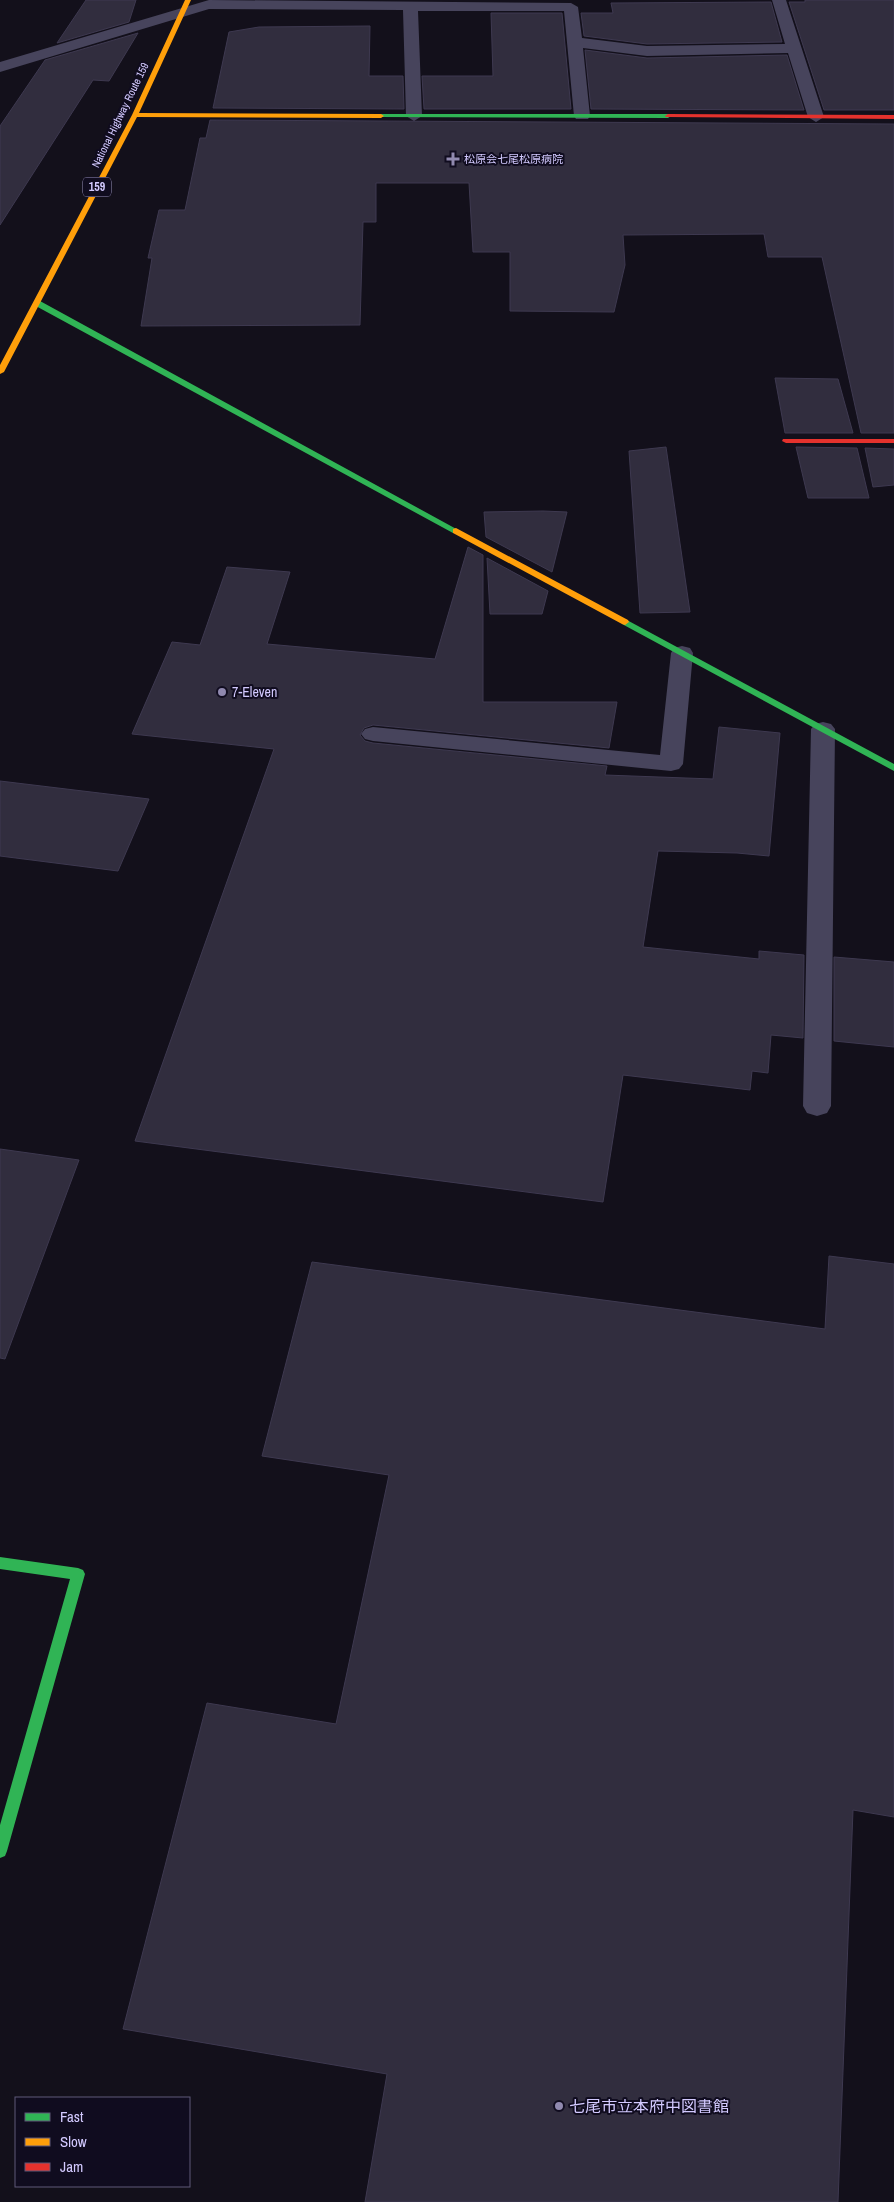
<svg xmlns="http://www.w3.org/2000/svg" width="894" height="2202" viewBox="0 0 894 2202" font-family="'Archivo Narrow','Noto Sans JP',sans-serif">
	<style>
		.building { fill: #312d3e; stroke: #3e3950 }
		.lines { fill: none; stroke-linecap: round; stroke-linejoin: round }
		.street { fill: #47445c; fill-rule: evenodd }
		.fast { fill: #30b455; fill-rule: evenodd }
		.slow { fill: #ff9f0a; fill-rule: evenodd }
		.jam { fill: #e5322d; fill-rule: evenodd }
		.poi-dot { fill: #9089af; stroke: #100c1f; stroke-width: 2 }
		.labels { text-anchor: middle; stroke-width: 4; stroke-linejoin: round; paint-order: stroke }
		.far-street-label { font-size: 11px; fill: #d3caff; stroke: #100c1f }
		.far-poi-label { font-size: 11px; fill: #d3caff; stroke: #100c1f; text-anchor: start }
		.shield { fill: #100c1f; stroke: #9891bc; stroke-width: 1 }
		.shield-label { font-size: 12px; font-weight: bold; fill: #d3caff }
		.poi-label { font-size: 14px; fill: #d3caff; stroke: #100c1f; text-anchor: start }
		.near-poi-label { font-size: 16px; fill: #d3caff; stroke: #100c1f; text-anchor: start }
	</style>
	<rect width="100%" height="100%" fill="#13101b"/>
	<!-- building -->
	<path class="building" d="M86 0H136L129 22 57 43Z
		M805 0H894V110H824L789 2H805Z
		M771 2 782 42 647 44 584 36 581 13H613L611 3Z
		M491 13H562L571 109H424L422 76H493Z
		M370 26 369 76H403L404 109 213 108 229 32 259 27Z
		M138 33 109 81 93 80 0 225V126L45 60Z
		M585 50 647 58 787 55 804 110 591 109Z
		M210 120 894 124V433H861L822 257H768L764 234 623 235 625 265 614 312 510 311V252H473L469 183H376V222H363L360 325 141 326 152 258H148L159 210H185L200 138H206Z
		M775 378 838 379 853 433H785Z
		M666 447 690 612 640 613 629 451Z
		M796 447 857 448 869 498H808Z
		M865 448 894 449V485L873 487Z
		M543 511 567 512 552 572 486 537 484 512Z
		M468 547 483 555V702H617L609 748 373 725 364 728 360 735 365 741 373 743 607 766 605 775 713 779 719 727 780 733 769 856 737 853 658 851 643 947 759 959V951L804 955 803 1038 771 1035 768 1073 752 1071 750 1090 623 1075 603 1202 135 1141 274 749 132 734 172 642 200 645 227 567 290 572 267 644 435 659Z
		M487 558 548 591 542 614H490Z
		M0 781 149 799 118 871 0 856Z
		M834 957 894 962V1047L834 1041Z
		M0 1149 79 1160 5 1359 0 1358Z
		M829 1256 894 1264V1817L853 1810 838 2202H365L387 2074 123 2029 207 1703 336 1724 389 1475 262 1456 312 1262 825 1329Z"/>
	<g class="lines">
		<!-- street -->
		<path class="street" d="M209 0 571 3 578 7 582 38 647 46 785 44 772 0H786L824 117 816 122 808 117 788 53 647 56 583 48 590 116 588 119H576L574 116 564 11H418L422 116 414 121 406 116 403 10 209 9 0 72V62Z
			M682 646 690 648 693 653 683 764 679 769 671 771 373 741 365 739 361 734 365 729 373 727 660 755 671 653 674 648Z
			M823 722 831 724 835 729 831 1106 827 1113 817 1116 807 1113 803 1106 811 729 815 724Z"/>
		<!-- fast -->
		<path class="fast" d="M381 114H668L671 116 668 118 379 117V115Z
			M34 301H40L460 531 459 533H453L34 305Z
			M625 619 894 764V771L622 624V620Z
			M0 1557 78 1568 83 1570 85 1574 7 1851 5 1856 0 1858V1825L70 1579 0 1569Z"/>
		<!-- slow -->
		<path class="slow" d="M185 0H191L139 113 381 114 384 116 381 118 137 117 4 372 0 374V365L132 115Z
			M456 528 628 620 629 622 625 625 622 624 453 533V529Z"/>
		<!-- jam -->
		<path class="jam" d="M668 114 894 115V119L666 117 665 116Z
			M783 439H894V443H786L782 441Z"/>
	</g>
	<!-- markers -->
	<g class="poi-dot">
		<path d="M450.5 151.5h5v5h5v5h-5v5h-5v-5h-5v-5h5z"/>
		<circle cx="222" cy="692" r="5"/>
		<circle cx="559" cy="2106" r="5"/>
	</g>
	<g class="labels">
		<!-- far-street labels -->
		<g class="far-street-label">
			<text transform="translate(120 115) rotate(-64)" y="4">National Highway Route 159</text>
		</g>
		<!-- far-poi labels -->
		<g class="far-poi-label">
			<text x="464" y="163">松原会七尾松原病院</text>
		</g>
		<!-- shield labels -->
		<rect class="shield" x="83" y="177.5" width="28" height="19" rx="4"/>
		<g class="shield-label">
			<text x="97" y="191">159</text>
		</g>
		<!-- poi labels -->
		<g class="poi-label">
			<text x="232" y="697">7-Eleven</text>
		</g>
		<!-- near-poi labels -->
		<g class="near-poi-label">
			<text x="569" y="2112">七尾市立本府中図書館</text>
		</g>
	</g>
	<!-- legend -->
	<rect x="15" y="2097" width="175" height="90" fill="#100c1f" stroke="#5e5879"/>
	<rect x="25" y="2113" width="25" height="8" fill="#30b455" stroke="#5e5879"/>
	<text x="60" y="2122" font-size="15" fill="#d3caff">Fast</text>
	<rect x="25" y="2138" width="25" height="8" fill="#ff9f0a" stroke="#5e5879"/>
	<text x="60" y="2147" font-size="15" fill="#d3caff">Slow</text>
	<rect x="25" y="2163" width="25" height="8" fill="#e5322d" stroke="#5e5879"/>
	<text x="60" y="2172" font-size="15" fill="#d3caff">Jam</text>
</svg>
